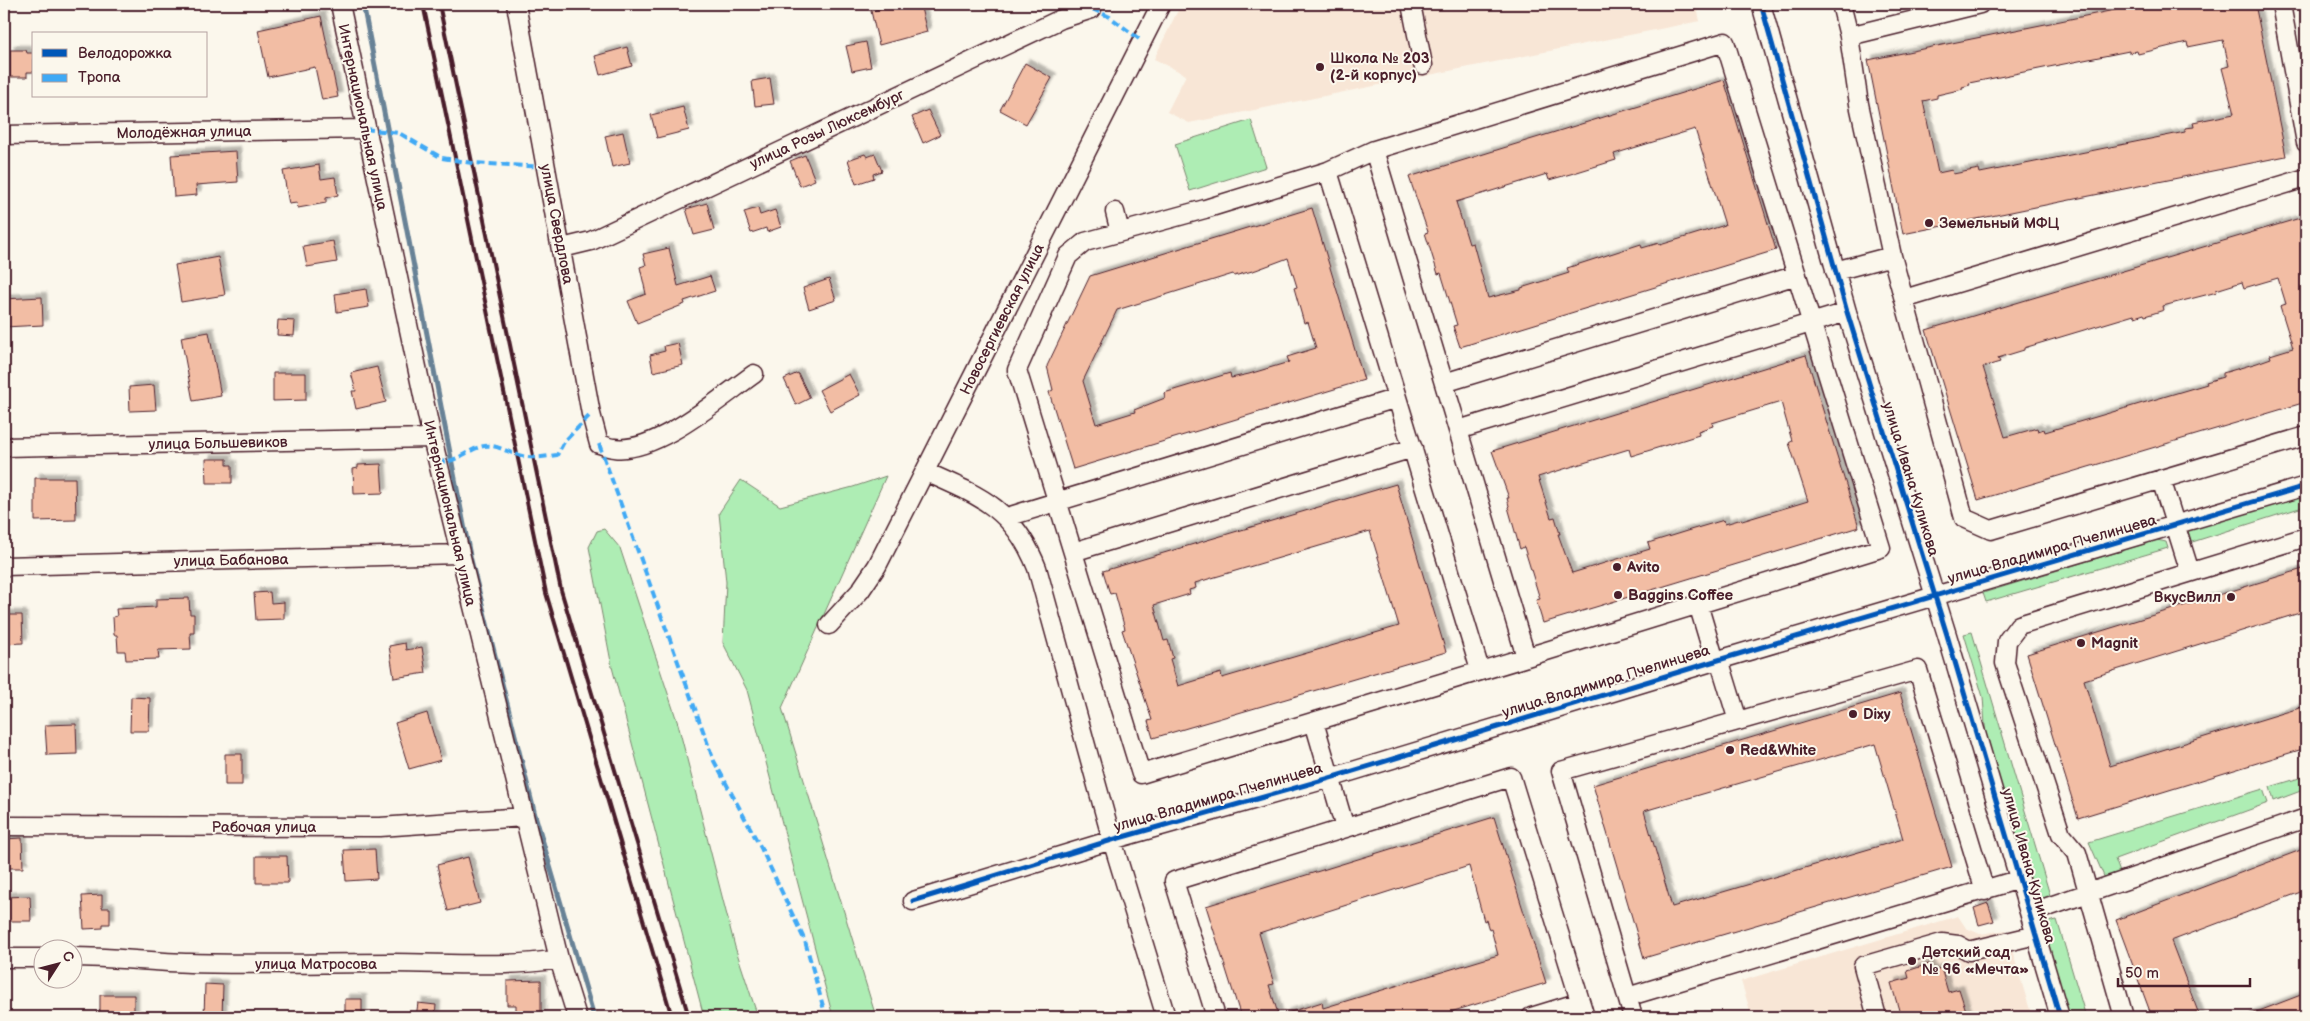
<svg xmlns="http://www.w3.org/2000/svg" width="2310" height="1021" viewBox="0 0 2310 1021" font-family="'Balsamiq Sans',sans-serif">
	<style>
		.built { fill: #f8e6d6 }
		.green { fill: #aeedb4; stroke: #7c8670 }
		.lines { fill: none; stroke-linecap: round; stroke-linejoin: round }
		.stream { stroke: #688296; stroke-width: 5 }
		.building { fill: #f2bda4; stroke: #4a1f2b; fill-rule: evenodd; filter: url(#shadow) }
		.minor-casing { stroke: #4a1f2b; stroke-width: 21 }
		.minor { stroke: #fbf7ec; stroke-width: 18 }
		.rail { stroke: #4a1f2b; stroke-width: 4 }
		.quiet { stroke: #3fa9f5; stroke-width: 4; stroke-dasharray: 8 4; stroke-linecap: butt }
		.cycleway-casing { stroke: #fbf7ec; stroke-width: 8 }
		.cycleway { stroke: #0057b8; stroke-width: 5 }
		.poi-dot { fill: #4a1f2b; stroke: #fbf7ec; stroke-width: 2 }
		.labels { text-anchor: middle; stroke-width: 4; stroke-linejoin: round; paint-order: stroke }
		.poi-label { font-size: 15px; font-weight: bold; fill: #4a1f2b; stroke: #fbf7ec; text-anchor: start }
		.street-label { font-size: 15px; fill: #4a1f2b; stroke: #fbf7ec }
	</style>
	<defs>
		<filter id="shadow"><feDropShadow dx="4.5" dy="-4.5" stdDeviation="1" flood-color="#0004"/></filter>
	</defs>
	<rect width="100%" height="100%" fill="#fbf7ec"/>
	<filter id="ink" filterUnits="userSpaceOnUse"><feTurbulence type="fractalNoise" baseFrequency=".02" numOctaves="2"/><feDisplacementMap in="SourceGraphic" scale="10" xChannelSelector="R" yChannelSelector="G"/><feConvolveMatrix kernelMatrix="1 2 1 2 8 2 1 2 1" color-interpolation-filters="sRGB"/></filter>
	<g filter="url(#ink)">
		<!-- built -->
		<path class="built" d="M1181 4H1696L1700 21 1189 123 1167 112 1186 75 1154 59Z
			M1958 916 1966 928 1980 934 2006 930 2032 1017H1752L1741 981Z"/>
		<!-- green -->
		<path class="green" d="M1251 120 1266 167 1190 191 1175 144Z
			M886 476 782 708 876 1017H833L747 690 723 643 726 582 719 513 741 480 780 506 853 487Z
			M2306 495V506L2186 544 2185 537 2189 529Z
			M604 529 620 548 678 724 735 947 758 1017H704L612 667 589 547 597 531Z
			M2157 540 2166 542 2168 548 1986 602 1983 593Z
			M1972 632 2052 902 2042 905 2034 901 1986 739 1983 697 1964 634Z
			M2306 776V789L2274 801 2270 787Z
			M2263 789 2268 803 2115 859 2121 875 2106 881 2089 842Z
			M2057 920 2086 1017H2069L2043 930 2047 922Z"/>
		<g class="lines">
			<!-- stream -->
			<path class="stream" d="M363 4 470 556 535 815 594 1017"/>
		</g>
		<!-- building -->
		<path class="building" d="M900 4H920L927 32 879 45 871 11Z
			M2144 4H2255L2286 156 1903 234 1868 60ZM2223 40 2229 66 2222 68 2234 114 2193 122 2194 127 2185 128V132L1980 173 1979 169 1953 174 1952 170 1938 173 1923 101 1937 98V95L1963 89 1962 87 1970 85 1969 83 2129 51V53L2137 51 2138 54 2187 42 2188 47Z
			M321 16 338 97 322 100 315 67 268 77 258 30Z
			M866 42 871 67 852 71 846 46Z
			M627 47 632 66 600 75 595 56Z
			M10 50H26L27 53H34V72H27V77H10Z
			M1025 63 1052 78 1026 124 1000 110Z
			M770 78 774 104 755 106 752 81Z
			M1724 80 1776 250 1460 347 1453 326 1457 325 1441 273 1438 274 1425 233 1428 232 1409 177ZM1695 129 1725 225 1660 245 1659 243 1642 248 1641 244 1567 268 1569 273 1521 288V290L1488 298 1473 243 1469 244 1456 202 1547 174 1549 180 1574 173 1616 160 1614 154Z
			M683 107 689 130 657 138 651 115Z
			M928 110 940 135 923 143 912 117Z
			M623 132 630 163 612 167 605 136Z
			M236 151 238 182 196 185 197 195 174 197 171 155Z
			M865 154 867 157 875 154 882 171 873 174 874 178 856 184 848 160Z
			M805 155 815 180 800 186 790 161Z
			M319 165 321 179 335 177 338 195 326 198V203L298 208 297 203 289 204 283 171Z
			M707 203 714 230 694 235 686 209Z
			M758 208 760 215 775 210 781 227 767 232 766 228 751 233 744 212Z
			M1312 208 1364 380 1073 469 1049 392 1053 390 1047 366 1090 276ZM1288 258 1297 287 1294 288 1304 323 1308 322 1316 348 1287 357 1289 362 1249 374 1231 378 1230 373 1164 393 1165 398 1134 410 1135 412 1096 424 1083 381 1117 310 1233 274 1234 276 1256 270Z
			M2300 218 2306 237V402L1978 500 1926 330ZM2278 278 2286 304 2280 306 2293 348 2270 355 2271 358 2257 363 2223 373V377L2206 382 2207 384 2045 432 2044 429 2038 431 2037 428 2005 437 1983 367 2000 362 1998 358 2024 350V348L2134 315 2135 317 2144 314 2145 316 2164 310 2163 306 2217 292 2216 290 2242 282 2244 288Z
			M333 241 337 262 307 267 303 246Z
			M669 248 678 286 710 276 715 291 684 301 685 304 637 323 628 301 646 294 640 267 646 265 643 254Z
			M218 257 225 295 181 302 175 265Z
			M829 279 836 300 809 309 803 288Z
			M366 289 369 307 337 312 335 294Z
			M42 297 43 325 4 327V299Z
			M278 320 295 321 294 336 277 335Z
			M209 332 221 396 193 401 181 337Z
			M678 343 683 365 653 372 650 355 665 351 664 346Z
			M1806 355 1859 527 1543 623 1536 600 1540 599 1524 547 1520 549 1508 507 1509 506 1507 498H1509L1492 451ZM1781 402 1792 441 1789 443 1808 501 1742 521V519L1725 524 1724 520 1690 530 1648 543 1650 549 1572 573 1558 534H1560L1555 517 1551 518 1538 477 1629 449 1631 456 1657 448 1699 435 1698 431 1713 426 1712 423Z
			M377 367 386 402 356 409 352 391H356L351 373Z
			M273 373H306V400L273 401Z
			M798 373 810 398 796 405 784 379Z
			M849 374 860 395 830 411 819 390Z
			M154 385 156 410 130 411 129 387Z
			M206 459H227V465H232V483H207Z
			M381 464 383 493 354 494 353 469 358 468V465Z
			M35 478H75L76 520 35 521Z
			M1396 484 1446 652 1153 738 1148 721 1152 720 1122 630 1125 629 1115 593 1110 594 1103 571ZM1370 531 1399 626 1222 678 1221 673 1178 686 1170 659 1173 658 1168 640 1164 641 1154 605 1190 594 1189 590 1196 588 1195 583Z
			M2306 568V611L2084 680 2110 766 2306 706V748L2078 818 2027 654Z
			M270 592 271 603 284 602V619L256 620 254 593Z
			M189 598 190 614H194V633H190L191 649 158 650 159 659 126 660 125 651H118L117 635H114L113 617 117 616 116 609 156 607V599Z
			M4 615H22L23 643 4 644Z
			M405 643 406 650 422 647 426 673 394 678 389 646Z
			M1900 693 1952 867 1644 958 1593 785ZM1875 744 1903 839 1672 907 1644 811Z
			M131 697 150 698 149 731H130Z
			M427 713 441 760 409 769 395 723Z
			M76 724 77 754 47 755 45 725Z
			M225 754H242V785H225Z
			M1494 817 1546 983 1434 1017H1285L1284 1014 1322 1002 1323 1008 1498 955 1491 929 1489 930 1486 920 1484 921 1469 866 1259 933 1274 984 1269 985 1279 1017H1241L1206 906Z
			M22 838 23 868H4V839Z
			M2306 848V890L2171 941 2200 1017H2152L2116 920Z
			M375 849 377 879 346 881 344 850Z
			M256 856H287L288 883H256Z
			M468 857 480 903 448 911 437 865Z
			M102 895V908H110V924H103V928L84 929 82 896Z
			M30 896 31 921H6V897Z
			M1988 903 1994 921 1979 925 1974 908Z
			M1929 964 1932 971 1941 968 1948 992 1959 989 1968 1017H1901L1891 983 1909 978 1907 971Z
			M541 980V1017H516V1005H507V981Z
			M205 984 223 985 222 1017H204Z
			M2306 993V1017H2246V1016Z
			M100 995H134V1017H100Z
			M345 999H362V1017H345Z
			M418 1003 436 1005 435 1017H416Z"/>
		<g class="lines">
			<!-- minor casing -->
			<g class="minor-casing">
				<path id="minor" d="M340 4 432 438 559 959 577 1017
					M516 4 591 414 599 444C604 445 609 448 614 448 656 454 720 398 754 374
					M1411 4 1423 65
					M1761 4 1847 312 1947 635 2060 1017
					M1841 4 1849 36 1859 104 1892 256 1964 518 1991 530 2306 436
					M2281 4 2306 143
					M1849 36 1980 4
					M4 135 365 129
					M1374 150 1725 42 1881 548 1540 653C1407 693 1274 734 1141 774L1017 370 1068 256 1085 242 1205 209 1328 171 1374 150 1526 657
					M1328 171 1480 670
					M1115 212 1120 232
					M562 248 591 241 1061 19 1092 9
					M1835 271 1892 256
					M1904 299 2306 178
					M1444 383 1797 275
					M1458 430 1847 312
					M4 447 432 438
					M926 472C980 496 1014 509 1037 568L1112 840 1166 1017
					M2161 479 2190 572
					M1007 517 1397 398
					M1073 552 1413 448
					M4 566 459 554
					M1698 604 1715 661
					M829 625 860 591 877 566 1161 4
					M1719 659 1738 721
					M1314 722 1345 828
					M4 826 380 827 524 817
					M913 901 1112 840 1330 778 1715 661 2306 486
					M2030 913 2306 818
					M72 957C112 957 151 962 190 963 257 965 324 963 392 963 447 963 503 968 559 959
					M4 958H42
					M1627 997 2020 879
					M1216 1017 1174 881 1511 777 1585 1017
					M1531 1017 1580 1002
					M1633 1017 1561 771 1918 670 1985 891
					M1877 1017 1863 966 1942 943 1958 945 1969 951 2036 935
					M2124 1017 2077 853 2061 834 2005 663 2007 641 2019 625 2306 537"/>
			</g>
			<!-- minor -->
			<use href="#minor" class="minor"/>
			<!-- rail -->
			<path class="rail" d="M423 4 546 593 672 1017
				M439 4 561 590 689 1017"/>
			<!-- quiet -->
			<path class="quiet" d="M1092 9 1110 17 1142 41
				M365 129 399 133 442 158 472 163 545 167
				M599 444 714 761 761 848 805 941 826 1017
				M437 460C452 467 469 448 484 446 496 444 507 452 518 455 532 459 543 457 557 455L564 442 591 414"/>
			<!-- cycleway casing -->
			<g class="cycleway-casing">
				<path id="cycleway" d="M1761 4 1847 312 1947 635 2060 1017
					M913 901 1112 840 1330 778 1715 661 2306 486"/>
			</g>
			<!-- cycleway -->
			<use href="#cycleway" class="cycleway"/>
		</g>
	</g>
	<!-- markers -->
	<g class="poi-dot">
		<circle cx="1320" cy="67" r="5"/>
		<circle cx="1929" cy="223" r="5"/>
		<circle cx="1617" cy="567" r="5"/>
		<circle cx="1618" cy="595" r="5"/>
		<circle cx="2231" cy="597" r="5"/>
		<circle cx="2081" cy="643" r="5"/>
		<circle cx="1853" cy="714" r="5"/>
		<circle cx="1730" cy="750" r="5"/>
		<circle cx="1912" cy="961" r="5"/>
	</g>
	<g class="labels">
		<!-- poi labels -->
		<g class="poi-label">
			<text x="1330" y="63">Школа № 203<tspan x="1330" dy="17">(2-й корпус)</tspan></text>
			<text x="1939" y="228">Земельный МФЦ</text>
			<text x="1627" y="572">Avito</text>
			<text x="1628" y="600">Baggins Coffee</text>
			<text x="2221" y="602" text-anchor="end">ВкусВилл</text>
			<text x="2091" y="648">Magnit</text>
			<text x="1863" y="719">Dixy</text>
			<text x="1740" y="755">Red&amp;White</text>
			<text x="1922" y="957">Детский сад<tspan x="1922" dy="17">№ 96 «Мечта»</tspan></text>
		</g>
		<!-- street labels -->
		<g class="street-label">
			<text transform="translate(363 117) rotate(78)" y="5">Интернациональная улица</text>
			<text transform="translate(827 129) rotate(-25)" y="5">улица Розы Люксембург</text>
			<text transform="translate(184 132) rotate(-1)" y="5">Молодёжная улица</text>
			<text transform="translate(557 224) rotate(79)" y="5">улица Свердлова</text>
			<text transform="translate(1002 319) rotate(-63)" y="5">Новосергиевская улица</text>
			<text transform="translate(218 443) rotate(-1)" y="5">улица Большевиков</text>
			<text transform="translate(1911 479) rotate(73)" y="5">улица Ивана Куликова</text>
			<text transform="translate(450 513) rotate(77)" y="5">Интернациональная улица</text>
			<text transform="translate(2052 549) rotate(-16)" y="5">улица Владимира Пчелинцева</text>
			<text transform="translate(231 560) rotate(-1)" y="5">улица Бабанова</text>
			<text transform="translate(1606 681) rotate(-17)" y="5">улица Владимира Пчелинцева</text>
			<text transform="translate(1218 797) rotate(-16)" y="5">улица Владимира Пчелинцева</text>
			<text x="264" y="832">Рабочая улица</text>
			<text transform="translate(2029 866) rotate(74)" y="5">улица Ивана Куликова</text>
			<text x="316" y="969">улица Матросова</text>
		</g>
	</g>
	<!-- margin -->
	<rect width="2310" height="1021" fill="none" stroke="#fbf7ec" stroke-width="20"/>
	<rect x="10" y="10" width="2290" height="1001" fill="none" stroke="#4a1f2b" stroke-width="2" filter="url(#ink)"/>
	<!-- legend -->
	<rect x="32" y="32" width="175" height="65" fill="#fbf7ec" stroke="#b4a19f"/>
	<rect x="42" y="49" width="25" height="8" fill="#0057b8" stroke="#b4a19f"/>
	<text x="78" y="58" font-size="15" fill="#4a1f2b">Велодорожка</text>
	<rect x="42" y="74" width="25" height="8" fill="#3fa9f5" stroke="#b4a19f"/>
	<text x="78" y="82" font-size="15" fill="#4a1f2b">Тропа</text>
	<!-- north arrow -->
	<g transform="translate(58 964) rotate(54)"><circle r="24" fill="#fbf7ec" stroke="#b4a19f"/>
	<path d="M0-4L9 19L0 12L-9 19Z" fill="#4a1f2b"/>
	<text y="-8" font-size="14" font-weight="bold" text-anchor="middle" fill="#4a1f2b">С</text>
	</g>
	<!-- scale -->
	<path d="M2118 978v8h132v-8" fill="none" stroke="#4a1f2b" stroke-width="2.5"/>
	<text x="2125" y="978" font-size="15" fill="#4a1f2b" stroke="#fbf7ec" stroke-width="4" paint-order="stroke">50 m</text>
</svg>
